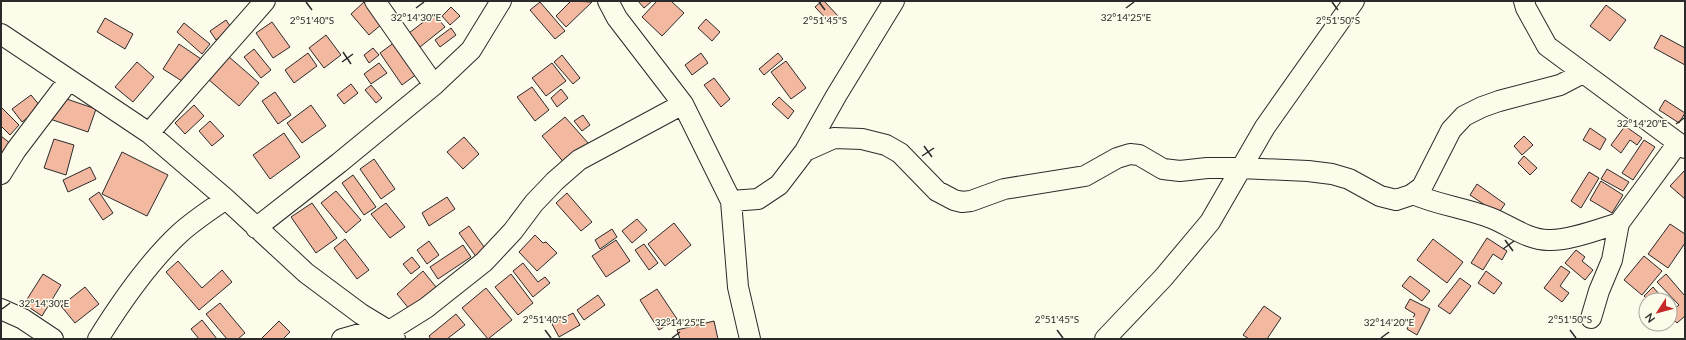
<svg xmlns="http://www.w3.org/2000/svg" width="1686" height="340" viewBox="0 0 1686 340" font-family="Lato,sans-serif">
	<style>
		.building { fill: #f2b8a0; stroke: #2b2b2b }
		.lines { fill: none; stroke-linecap: round; stroke-linejoin: round }
		.minor-casing { stroke: #2b2b2b; stroke-width: 22 }
		.minor { stroke: #fdfbea; stroke-width: 20 }
		.ticks { fill: none; stroke: #2b2b2b; stroke-width: 1.5 }
		.ticks-label { font-size: 10px; text-anchor: middle; fill: #2b2b2b; stroke: #fdfbea; stroke-width: 3; stroke-linejoin: round; paint-order: stroke }
	</style>
	<rect width="100%" height="100%" fill="#fdfbea"/>
	<!-- building -->
	<path class="building" d="M571 1 592 2 566 27 556 16Z
		M638 1H652L644 8Z
		M657 1H671L684 13 662 36 642 17Z
		M822 1H824L840 18 832 25 815 7Z
		M364 2 382 24 369 35 351 14Z
		M540 2 565 31 555 39 530 10Z
		M1606 5 1626 20 1610 41 1590 26Z
		M451 7 460 16 450 25 442 16Z
		M434 14 445 27 420 47 409 33Z
		M105 18 133 34 125 49 97 32Z
		M706 19 720 32 712 41 698 28Z
		M226 20 232 29 216 40 210 31Z
		M272 22 290 47 273 58 256 33Z
		M184 23 210 44 202 54 177 32Z
		M451 28 456 35 440 47 435 40Z
		M326 35 341 55 324 68 309 48Z
		M1661 35 1685 48V65L1654 48Z
		M399 39 421 71 402 85 380 53Z
		M179 44 201 59 185 83 163 69Z
		M373 48 379 55 369 63 364 55Z
		M254 49 271 70 261 78 244 57Z
		M308 53 317 66 294 83 285 70Z
		M701 53 708 63 692 75 685 65Z
		M778 53 783 59 764 75 759 69Z
		M562 55 580 78 573 84 554 62Z
		M228 56 259 83 239 106 208 79Z
		M786 61 806 88 791 99 771 72Z
		M137 62 154 77 133 102 115 87Z
		M379 63 387 73 371 84 364 74Z
		M552 63 566 81 546 96 532 78Z
		M714 78 730 99 721 107 704 85Z
		M351 84 358 93 344 104 337 95Z
		M371 85 382 98 376 103 365 90Z
		M532 87 549 110 535 121 517 97Z
		M561 89 568 98 557 107 551 98Z
		M275 92 291 115 278 124 262 101Z
		M31 95 41 107 22 122 12 109Z
		M58 96 96 109 88 132 50 119Z
		M779 97 794 111 788 119 772 104Z
		M1665 100 1685 113 1679 123 1659 110Z
		M194 105 204 116 185 134 175 123Z
		M311 105 326 126 302 143 287 123Z
		M1 107 19 125 10 135 1 126Z
		M583 115 590 125 582 131 574 121Z
		M565 117 589 144 565 164 542 136Z
		M210 121 224 136 212 146 199 131Z
		M1625 126 1642 138 1637 145 1630 140 1621 153 1611 145Z
		M1590 128 1606 139 1600 150 1583 140Z
		M284 133 300 157 270 179 253 155Z
		M1 136 11 144 1 157Z
		M1524 136 1533 145 1522 155 1514 146Z
		M464 137 479 154 463 169 447 152Z
		M54 139 74 145 66 175 44 168Z
		M1644 140 1655 147 1633 180 1622 173Z
		M122 152 168 175 147 216 102 194Z
		M1524 156 1537 168 1530 175 1518 163Z
		M374 159 395 189 381 199 360 169Z
		M90 167 96 179 68 192 63 180Z
		M1607 169 1629 182 1623 191 1601 179Z
		M1685 170V199L1670 186Z
		M1589 172 1599 178 1581 208 1571 201Z
		M353 175 376 207 364 215 342 183Z
		M1601 181 1623 195 1612 213 1590 200Z
		M1477 184 1505 204 1498 214 1470 195Z
		M336 191 361 220 346 233 321 203Z
		M99 192 113 213 103 220 89 199Z
		M567 193 592 222 581 231 556 203Z
		M447 197 455 209 429 226 422 213Z
		M312 203 337 238 316 253 291 217Z
		M386 203 405 227 390 238 371 214Z
		M637 219 647 230 632 243 622 231Z
		M674 223 691 245 665 266 648 244Z
		M1670 224 1685 234V243L1668 268 1648 254Z
		M469 226 487 251 477 258 459 233Z
		M612 229 617 237 600 249 595 240Z
		M535 235 543 243 546 242 557 253 537 271 519 252Z
		M1487 238 1507 251 1502 260 1493 254 1483 270 1471 263Z
		M345 239 369 270 357 279 334 248Z
		M1433 239 1463 262 1447 283 1417 260Z
		M616 240 630 261 606 277 592 256Z
		M429 241 439 255 427 264 417 250Z
		M644 244 658 263 649 270 635 250Z
		M463 245 471 257 438 279 430 267Z
		M1576 250 1585 257 1582 261 1593 270 1585 280 1565 263Z
		M1644 256 1662 271 1642 295 1624 280Z
		M412 257 420 267 411 274 403 264Z
		M178 261 202 288 222 270 232 282 199 310 166 272Z
		M523 263 538 282 545 277 550 283 533 297 513 271Z
		M1561 266 1570 272 1560 286 1569 293 1562 302 1544 288Z
		M423 271 436 287 410 310 397 294Z
		M1486 271 1502 283 1494 294 1478 283Z
		M43 274 61 285 42 316 24 304Z
		M511 274 533 303 518 315 495 287Z
		M1666 274 1685 296V316L1677 323 1670 316V313L1679 305 1657 282Z
		M1410 276 1430 291 1422 301 1402 286Z
		M1460 278 1471 286 1450 314 1438 306Z
		M85 287 99 304 75 323 61 306Z
		M1653 287 1664 300H1648L1644 296Z
		M486 288 512 320 488 339 462 308Z
		M657 289 677 319 659 330 640 300Z
		M598 295 605 305 584 320 577 310Z
		M1410 299 1430 309 1417 335 1407 329 1415 314 1405 308Z
		M220 303 245 333 238 339H227L206 314Z
		M1264 306 1281 318 1267 339H1249L1243 335Z
		M573 313 580 325 559 337 552 324Z
		M456 314 465 325 447 339H431L429 336Z
		M202 320 217 339H199L191 329Z
		M279 321 290 332 283 339H261Z
		M714 321 718 339H680L677 330Z"/>
	<g class="lines">
		<!-- minor casing -->
		<g class="minor-casing">
			<path id="minor" d="M375 1 434 85
				M608 1 617 18 683 104 731 201 738 287 750 339
				M1524 1 1526 8 1547 46 1685 148
				M1 34 149 133 226 199 306 273 361 314 389 331 395 339
				M149 133 265 1
				M805 151 834 138 862 139 886 145 900 153 937 191 954 200 962 202 971 201 1004 189 1085 176 1117 158 1130 154 1139 155 1163 169 1180 171 1207 168H1241L1308 171 1332 174 1349 179 1380 196 1396 200 1411 195 1422 187 1451 130 1464 116 1482 107 1499 101 1560 85 1583 73
				M1 174 16 150 69 80
				M1413 194C1438 205 1465 208 1491 218 1509 225 1528 240 1548 240 1568 241 1600 229 1619 223
				M731 201 758 199 779 185 805 151 836 96 894 1
				M256 228 339 163 434 85 471 50 501 1
				M1 309 23 319 53 339
				M1591 318 1599 291 1612 260 1619 223 1678 143
				M98 339C121 302 147 264 179 234 193 221 210 210 226 199
				M342 339 363 333 389 331 426 308 484 262 513 231 534 203 555 181 579 160 683 104
				M1105 339 1163 278 1210 222 1265 127 1354 1"/>
		</g>
		<!-- minor -->
		<use href="#minor" class="minor"/>
	</g>
	<!-- ticks -->
	<path class="ticks" d="M306 2 312 10M819 2 825 10M1332 2 1338 10M416 8 424 2M1126 8 1134 2M343 52 351 64M342 62 353 54M1676 124 1684 118M924 146 932 157M922 156 934 148M1505 240 1513 251M1503 249 1514 241M2 309 10 303M545 330 551 338M1057 330 1063 338M1570 330 1576 338M672 338 680 332M1381 338 1389 332"/>
	<g class="ticks-label">
		<text x="416" y="21">32°14'30"E</text>
		<text x="1126" y="21">32°14'25"E</text>
		<text x="312" y="24">2°51'40"S</text>
		<text x="825" y="24">2°51'45"S</text>
		<text x="1338" y="24">2°51'50"S</text>
		<text x="1642" y="127">32°14'20"E</text>
		<text x="44" y="307">32°14'30"E</text>
		<text x="545" y="323">2°51'40"S</text>
		<text x="1057" y="323">2°51'45"S</text>
		<text x="1570" y="323">2°51'50"S</text>
		<text x="680" y="326">32°14'25"E</text>
		<text x="1389" y="326">32°14'20"E</text>
	</g>
	<!-- border -->
	<rect width="1686" height="340" fill="none" stroke="#2b2b2b" stroke-width="4"/>
	<!-- north arrow -->
	<g transform="translate(1658 312) rotate(234)"><circle r="19" fill="#fdfbea" stroke="#a9a89e"/>
	<path d="M0-3L7 15L0 10L-7 15Z" fill="#c62828"/>
	<text y="-6" font-size="11" font-weight="bold" text-anchor="middle" fill="#2b2b2b">N</text>
	</g>
</svg>
